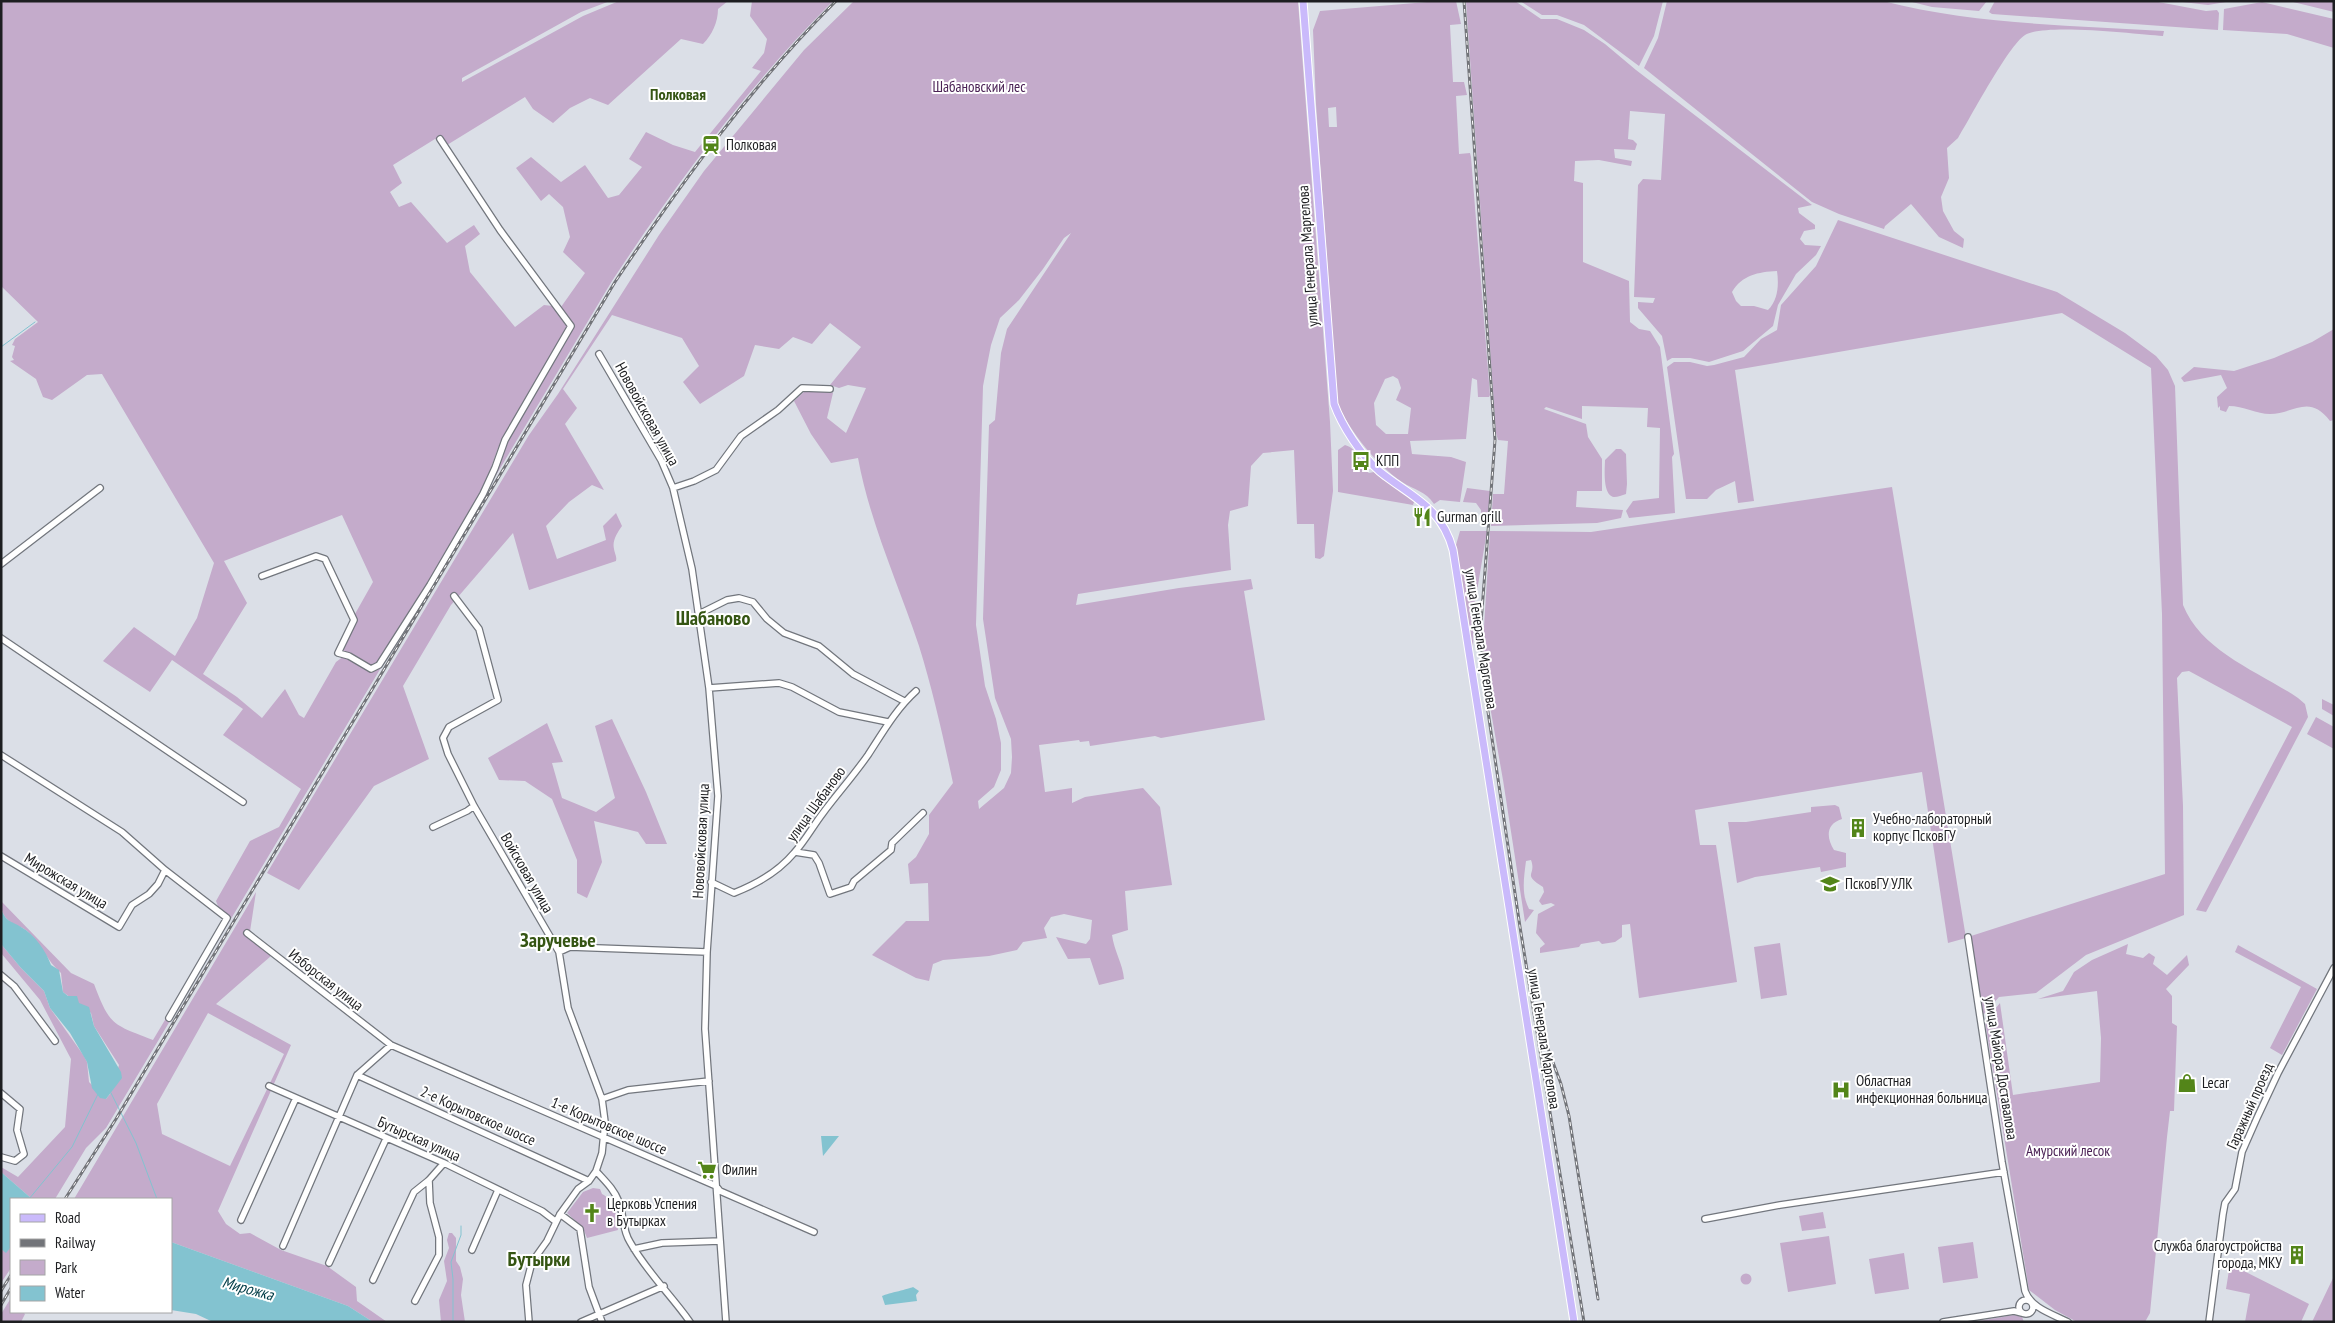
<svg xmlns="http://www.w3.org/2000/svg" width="2335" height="1323" viewBox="0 0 2335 1323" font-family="'PT Sans Narrow',sans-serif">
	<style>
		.green { fill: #c4abcb; fill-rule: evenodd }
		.water { fill: #83c3d0 }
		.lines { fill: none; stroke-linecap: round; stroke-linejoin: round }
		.stream { stroke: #83c3d0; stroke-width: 1 }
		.minor-casing { stroke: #72767d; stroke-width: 8 }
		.major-casing { stroke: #fff; stroke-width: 9 }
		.minor { stroke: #fff; stroke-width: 5.5 }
		.major { stroke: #cabafb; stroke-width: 7 }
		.rail-casing { stroke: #727479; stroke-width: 3 }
		.rail { stroke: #fff; stroke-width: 1; stroke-dasharray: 4; stroke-linecap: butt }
		.labels { text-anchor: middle; stroke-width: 4; stroke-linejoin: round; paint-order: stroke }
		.park-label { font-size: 15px; fill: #4b2255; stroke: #fff }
		.poi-label { font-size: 15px; fill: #1d1e21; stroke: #fff; text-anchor: start }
		.street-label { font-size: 15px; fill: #1d1e21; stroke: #fff }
		.neighbourhood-label { font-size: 16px; font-weight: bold; fill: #355513; stroke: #fff }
		.water-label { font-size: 16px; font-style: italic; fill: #003c46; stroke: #fff }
		.district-label { font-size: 20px; font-weight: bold; fill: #355513; stroke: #fff }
	</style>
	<rect width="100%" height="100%" fill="#dbdfe7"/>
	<!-- green -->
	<path class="green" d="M1 1H610L581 12 462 78V82L583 16 619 1H728L718 9C718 22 712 35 703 44L681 39 608 105 590 98 570 108 553 123 533 109 525 97 447 145 435 139 393 165 402 183 390 192 399 207 411 202 447 243 474 225 480 234 465 246 470 272 515 327 544 305 561 307 585 273 563 252 570 237 563 207 549 194 541 201 516 168 531 157 561 182 585 165 608 198 619 195 642 167 629 159 646 132 673 145 695 152 761 71 752 68 764 53 767 39 750 16 752 1H833C749 85 678 181 612 281L106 1128 86 1148 55 1199H32L1 1172V1167L18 1177 65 1127 71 1059 40 1000 1 953V944L21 968 44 991 50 1008 84 1056 87 1062 89 1082 106 1099 110 1094 119 1065 94 1026 91 1013 63 992 61 973C47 961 41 944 27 931 21 926 12 925 7 919 2 914 1 908 1 901L71 973 94 984C110 1026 112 1024 153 1040L224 921 216 901 250 841 279 827 301 789 223 735 243 709 172 660 150 692 103 661 134 627 175 656 197 618 214 563 102 374 87 375 52 400 43 397 36 379 10 361 14 360 12 357 15 346 12 345 15 339 38 322 1 286ZM567 327 570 329 506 440 494 479 488 476 498 448ZM342 515 373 582 355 614 357 622 342 650 370 667 344 656 336 662 304 718 299 715 285 689 262 718 237 697 203 674 247 603 224 561Z
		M854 1H1298L1330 422 1333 491 1324 556 1320 559 1315 558 1314 524H1297L1294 450 1263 453 1251 466 1248 506 1230 511 1228 525 1231 570 1078 594 1076 605 1179 588 1251 579 1253 589 1244 591 1265 720 1161 738 1155 736 1090 746 1089 741 1080 742 1079 740 1039 745 1045 792 1072 788V803L1085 797 1143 788 1160 807 1172 885 1125 891 1128 930 1112 935C1114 951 1123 964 1124 979L1099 985 1090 958 1068 959 1056 937 1086 944 1090 939 1092 920 1064 914 1051 917 1044 928 1047 938 1023 942 1017 950 989 956 943 960 933 964 929 981 916 978 872 955 906 921H929L928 883 910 884 908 864 916 857 929 834V815L953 783C943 736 933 691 919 646 898 583 870 523 858 458L831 463 811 434 794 401 805 391H826L833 393 827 418 846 433 866 388 848 385 839 388 830 385 861 347 830 323 812 344 793 337 779 349 755 345 744 376 700 404 683 382 699 366 682 338 612 315 563 389 577 408 565 424 604 490 592 485 569 502 546 526 557 559 606 540 603 526 616 513 622 526C617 533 612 541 614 549 615 555 617 556 616 561L529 590 513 533 451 605 403 686 429 759 374 786 299 890 267 873 529 435 558 394 659 235 704 171 804 50ZM1071 233 1007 329 1001 353 995 420 989 425 983 619 995 698 1011 739 1012 757 1011 773 1004 788 979 809 978 801 994 787 1001 770V743L996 719 985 686 976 625 983 386 991 345 1000 318 1019 300 1043 269 1064 238Z
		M1439 1H1456L1461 24 1450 25 1453 82H1464L1467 95 1456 96 1459 154 1470 153 1471 157 1490 395 1489 397H1478L1477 380 1472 378 1466 439 1410 441 1412 454 1451 457 1466 462 1460 502 1440 500 1434 504C1426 491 1414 490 1402 482 1376 464 1350 432 1337 402L1316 104 1313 30 1320 11ZM1336 107 1337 127H1329L1328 108ZM1393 376 1398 379 1401 388 1396 400 1411 408 1408 434H1386L1376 425 1374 403 1385 379Z
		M1466 1H1515L1541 19H1557L1584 30 1605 44 1636 70 1812 205 1798 208 1799 213 1815 225V229L1804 231 1800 239 1805 245 1821 246 1816 255 1796 274 1778 305 1773 326 1743 351 1709 362 1690 358H1672L1667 361 1662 336 1638 308V302L1653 303 1655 298 1634 297 1638 185 1643 179 1661 180 1665 114 1630 111 1628 139 1633 140 1637 144 1635 150 1614 149 1615 158 1632 161 1631 166 1599 160 1575 161 1574 181 1583 183V262L1629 281 1630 322 1639 329 1650 331 1660 347 1674 454 1672 457 1675 513 1629 518 1626 511 1633 501 1659 498 1660 428 1647 427 1648 408 1582 406V419L1546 407 1544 409 1586 424 1588 437 1602 459V491H1577L1576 507 1623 510 1621 518 1597 523 1491 526 1493 494H1504L1508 441 1498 440 1496 433ZM1777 271C1779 285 1778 300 1768 310L1754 306H1741L1736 301 1732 292C1742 275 1758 272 1777 271Z
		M1520 1H1663L1654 36 1639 66 1584 25 1557 15H1542Z
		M1667 1H1883C1975 25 2071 25 2164 31L2163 36C2136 34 2044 23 2025 35 2008 46 1971 117 1958 138L1947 148 1949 178 1941 197 1943 211 1954 231 1964 239 1963 248 1939 237 1911 204 1885 226 1884 229 1839 214 1812 202 1644 68 1658 38Z
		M1908 1H1987L1979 11 1932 7Z
		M1995 1H2153L2206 11 2217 10 2219 13 2218 30 1992 14 1989 12Z
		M2174 1H2232L2208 5Z
		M2289 1H2334V12Z
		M2262 2 2334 19V48L2287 34 2223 30 2224 9Z
		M1838 220 2057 292 2125 333 2156 356 2168 370 2175 386 2183 605C2202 652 2258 671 2298 698L2305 704 2308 717 2206 912 2196 910 2292 727 2189 671 2182 672 2177 678 2183 806 2184 915 2086 955 2036 993 1999 997 1983 1015 1971 936 2165 874 2162 614 2151 368 2062 313 1735 370 1754 501 1738 503 1735 481 1716 490 1707 499H1686L1667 367 1674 362H1690L1707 366 1714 365 1744 357 1761 339 1777 330 1781 305 1816 266Z
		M2334 329V420L2330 421C2309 394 2296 413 2270 414 2257 414 2243 406 2229 406L2226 412 2220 410V406L2218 408 2217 397 2227 388 2221 375 2184 382 2181 378 2194 367 2234 371 2274 358 2312 342Z
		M1345 445C1360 449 1358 465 1369 473L1374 472 1383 480 1387 481 1415 499 1413 505 1338 492V450Z
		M1616 449H1621L1626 454 1627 484 1626 494C1622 495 1618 497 1614 497 1602 495 1605 468 1605 460Z
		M1892 487 1966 938 1948 943 1922 772 1695 810 1700 845H1716L1737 982 1639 998 1630 924 1622 925V937L1615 942 1602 944 1599 941 1581 944 1579 947 1540 953V948L1545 944 1536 933 1538 914 1555 905 1551 903 1542 905 1539 901 1544 892 1543 887C1521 873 1537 876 1531 860L1526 861C1524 877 1521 894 1529 909L1534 910 1525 922 1503 780 1485 678 1483 643 1490 531 1591 532Z
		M1467 488 1490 491 1487 525H1481V510L1476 503 1463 502Z
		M1460 531H1487L1474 609 1473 647 1456 545Z
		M2322 699 2334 705V716L2322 709Z
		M2316 717 2334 727V749L2307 734Z
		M612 719 646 792 667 844H646L638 832 594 821 602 862 587 898 577 893V860L552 799 525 781 499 780 488 758 547 723 563 762 552 763 562 798 596 812 615 798 595 726Z
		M1835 805 1839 807 1842 819C1826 824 1826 837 1834 850L1846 853V867L1821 872 1820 867 1755 877 1737 883 1728 822H1746L1811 812V807Z
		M256 892 249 938 271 956 216 1004 291 1045 218 1211 226 1224 240 1234 250 1233 281 1250 327 1266 356 1287 357 1301 387 1322H373L348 1306 171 1242V1199H74ZM208 1013 284 1054 230 1166 162 1134 157 1104Z
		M1780 943 1787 995 1761 999 1754 947Z
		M2128 944 2126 954 2143 958 2149 953 2155 957 2153 964 2167 975 2187 955 2189 965 2166 989 2172 996V1023L2177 1026 2174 1111H2170L2167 1137 2150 1313 2145 1322H2077L2055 1310 2029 1290 1985 1021 2000 1003 2013 1095 2100 1082 2101 1038 2097 991 2038 999 2063 991 2074 972 2092 960Z
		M2238 945 2317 989 2282 1055 2270 1048 2301 987 2235 952Z
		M593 1188 600 1189 602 1194C617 1202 616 1214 618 1230L587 1238 583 1228 567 1213 583 1192Z
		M1823 1212 1826 1228 1802 1231 1799 1216Z
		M449 1233H452L456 1238V1261L460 1267 463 1279 461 1295 465 1322H441L439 1300 447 1281 444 1261 449 1248 447 1240Z
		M1829 1236 1836 1284 1788 1292 1780 1243Z
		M1973 1242 1978 1278 1943 1283 1938 1247Z
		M11 1247V1268L1 1283V1249L6 1252Z
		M1904 1253 1909 1289 1875 1294 1869 1259Z
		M2230 1264 2309 1304 2301 1322H2245L2250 1294 2226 1289Z
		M1740.5 1279a5.5 5.5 0 1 1 11 0a5.5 5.5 0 1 1-11 0Z
		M2334 1276V1322H2312Z
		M11 1298V1312H23L25 1314 21 1322H1V1314Z
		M2014 1315 2022 1317 2024 1322H1973Z"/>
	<!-- water -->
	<path class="water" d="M1 909C7 923 10 920 21 927 35 935 46 951 51 965L59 970 63 992 68 996H77L79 1003 89 1007 94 1026 121 1072 122 1078 106 1099 100 1098 92 1088 87 1062 70 1033 50 1008 44 991 21 968 1 944Z
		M821 1136H839L823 1156Z
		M1 1172 32 1199H11V1247L6 1253 1 1249Z
		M171 1242 348 1306 373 1322H213L196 1314 171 1310Z
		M913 1287 919 1291 916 1295 917 1301 885 1305 882 1296C889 1293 909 1289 913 1287Z"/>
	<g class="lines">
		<!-- stream -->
		<path class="stream" d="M1 347 35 322
			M111 1093 136 1143 157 1199
			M29 1199 72 1147 98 1094
			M453 1322V1279L451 1262 461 1235V1226"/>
		<!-- minor casing -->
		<g class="minor-casing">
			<path id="minor" d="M599 354 661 460 673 488 692 569 709 688 718 796 707 952 705 1029 726 1322
				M673 488 694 481 716 470 741 436 778 410 802 388 830 389
				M1 564 100 488
				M262 576 316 556 325 559 354 620 338 653 349 656 371 669 379 665 430 585 483 494 495 468 505 440 571 326 500 230 440 139
				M454 596 479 629 498 700 449 727 443 738 448 754 474 806 559 952 568 1008 602 1099 605 1122 602 1153 596 1171 589 1181 578 1189 560 1214 547 1241 532 1262 526 1285 529 1322
				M699 614 727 600 739 598 753 602 767 619 784 633 819 646 853 674 904 701
				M1 638 243 802
				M709 688 779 683 792 687 839 712 888 722
				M1 755 122 832 165 870 227 918 169 1018
				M433 827 467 811 474 806
				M795 852 814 855 819 863 830 894 851 887 854 881 891 850 892 843 923 813
				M1 856 119 927 132 905 149 894 158 884 165 870
				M711 882 734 893C757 884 778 872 794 853 805 841 813 826 823 813 838 793 854 775 868 755 883 732 896 709 916 691
				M247 933 391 1045 716 1186 720 1191 814 1232
				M1968 937 2002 1162 2025 1291C2031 1308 2052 1314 2068 1322
				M559 952 570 947 707 952
				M1 975 14 986 55 1041
				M357 1075 589 1181
				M269 1086 444 1163 542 1211 555 1221
				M1 1093 20 1109 17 1130 24 1154 15 1161 1 1157
				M602 1099 628 1090 709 1081
				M596 1171C605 1181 614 1189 619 1202 624 1215 622 1230 630 1242 646 1271 671 1295 690 1322
				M560 1214 580 1229 589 1287 602 1322
				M1705 1219 1780 1205 2004 1172
				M241 1220 296 1098
				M283 1246 357 1075 391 1045
				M634 1249 662 1243 720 1241
				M472 1250 498 1190
				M329 1263 386 1139
				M373 1280 414 1192 429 1180 444 1163
				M2019 1307a7 7 0 1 1 14 0a7 7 0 1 1-14 0Z
				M415 1301 439 1255V1237L430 1203 429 1180
				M581 1322 664 1286
				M1943 1322 2014 1311 2022 1313
				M2209 1322 2223 1214 2225 1203 2235 1189 2242 1152 2257 1118 2278 1073 2334 968"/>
		</g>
		<!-- major casing -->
		<g class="major-casing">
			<path id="major" d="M1303 1 1334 404C1342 426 1361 455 1379 471 1411 497 1441 506 1453 550L1574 1322"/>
		</g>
		<!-- minor -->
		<use href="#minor" class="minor"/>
		<!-- major -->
		<use href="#major" class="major"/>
		<!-- rail casing -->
		<g class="rail-casing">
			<path id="rail" d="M1464 1 1495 440 1481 623 1483 678 1520 927 1584 1322
				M1544 1038 1561 1084 1569 1116 1598 1299
				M65 1199 116 1119 615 282C682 182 751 86 836 1
				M1 1291 11 1275
				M1 1305 11 1288"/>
		</g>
		<!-- rail -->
		<use href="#rail" class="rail"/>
	</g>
	<!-- icons -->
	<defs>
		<g id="station-bare" transform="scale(1.5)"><path d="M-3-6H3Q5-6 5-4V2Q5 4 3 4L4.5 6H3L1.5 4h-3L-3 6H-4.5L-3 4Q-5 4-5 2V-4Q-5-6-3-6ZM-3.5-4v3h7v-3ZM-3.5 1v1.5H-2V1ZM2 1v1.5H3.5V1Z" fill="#538519" stroke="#fff" stroke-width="2.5" paint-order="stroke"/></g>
		<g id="bus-bare" transform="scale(1.5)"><path d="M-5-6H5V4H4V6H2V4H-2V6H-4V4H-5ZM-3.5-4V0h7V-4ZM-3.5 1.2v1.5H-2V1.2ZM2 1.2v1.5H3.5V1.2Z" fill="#538519" stroke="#fff" stroke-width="2.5" paint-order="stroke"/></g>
		<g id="restaurant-bare" transform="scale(1.5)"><path d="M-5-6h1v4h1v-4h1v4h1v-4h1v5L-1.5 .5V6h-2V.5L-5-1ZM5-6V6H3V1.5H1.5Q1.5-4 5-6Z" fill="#538519" stroke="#fff" stroke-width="2.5" paint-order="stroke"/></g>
		<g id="building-bare" transform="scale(1.5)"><path d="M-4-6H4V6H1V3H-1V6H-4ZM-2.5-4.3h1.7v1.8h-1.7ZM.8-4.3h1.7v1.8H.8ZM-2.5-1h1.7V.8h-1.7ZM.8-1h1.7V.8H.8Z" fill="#538519" stroke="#fff" stroke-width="2.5" paint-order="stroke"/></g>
		<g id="university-bare" transform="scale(1.5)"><path d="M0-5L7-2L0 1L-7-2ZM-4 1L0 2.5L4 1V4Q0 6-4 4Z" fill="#538519" stroke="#fff" stroke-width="2.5" paint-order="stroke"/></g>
		<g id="shop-bare" transform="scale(1.5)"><path d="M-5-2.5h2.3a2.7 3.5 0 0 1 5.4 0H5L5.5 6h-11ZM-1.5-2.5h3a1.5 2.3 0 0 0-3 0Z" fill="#538519" stroke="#fff" stroke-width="2.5" paint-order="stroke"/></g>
		<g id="hospital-bare" transform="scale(1.5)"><path d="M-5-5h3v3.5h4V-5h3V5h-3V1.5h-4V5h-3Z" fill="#538519" stroke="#fff" stroke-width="2.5" paint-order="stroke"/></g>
		<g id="supermarket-bare" transform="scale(1.5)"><path d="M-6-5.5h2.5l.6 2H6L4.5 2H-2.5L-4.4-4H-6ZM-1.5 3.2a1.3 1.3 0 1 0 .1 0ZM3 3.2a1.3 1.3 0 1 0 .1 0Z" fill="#538519" stroke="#fff" stroke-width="2.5" paint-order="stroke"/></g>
		<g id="church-bare" transform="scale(1.5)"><path d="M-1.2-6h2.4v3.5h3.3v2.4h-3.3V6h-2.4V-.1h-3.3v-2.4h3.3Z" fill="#538519" stroke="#fff" stroke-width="2.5" paint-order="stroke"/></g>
	</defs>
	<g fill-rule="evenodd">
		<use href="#station-bare" x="711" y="145"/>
		<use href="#bus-bare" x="1361" y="461"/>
		<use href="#restaurant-bare" x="1422" y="517"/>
		<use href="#building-bare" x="1858" y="828"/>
		<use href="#university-bare" x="1830" y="884"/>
		<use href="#shop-bare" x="2187" y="1083"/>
		<use href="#hospital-bare" x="1841" y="1090"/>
		<use href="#supermarket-bare" x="707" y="1170"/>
		<use href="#church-bare" x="592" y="1213"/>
		<use href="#building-bare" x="2297" y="1255"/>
	</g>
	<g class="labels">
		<!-- park labels -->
		<g class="park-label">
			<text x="979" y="92">Шабановский лес</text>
			<text x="2068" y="1156">Амурский лесок</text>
		</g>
		<!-- poi labels -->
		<g class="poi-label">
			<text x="726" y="150">Полковая</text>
			<text x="1376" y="466">КПП</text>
			<text x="1437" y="522">Gurman grill</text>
			<text x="1873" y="824">Учебно-лабораторный<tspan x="1873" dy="17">корпус ПсковГУ</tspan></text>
			<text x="1845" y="889">ПсковГУ УЛК</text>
			<text x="1856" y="1086">Областная<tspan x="1856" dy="17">инфекционная больница</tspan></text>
			<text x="2202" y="1088">Lecar</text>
			<text x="722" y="1175">Филин</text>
			<text x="607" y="1209">Церковь Успения<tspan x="607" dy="17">в Бутырках</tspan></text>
			<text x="2282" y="1251" text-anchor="end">Служба благоустройства<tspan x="2282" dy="17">города, МКУ</tspan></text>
		</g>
		<!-- street labels -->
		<g class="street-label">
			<text transform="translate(1308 256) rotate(-94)" y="5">улица Генерала Маргелова</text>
			<text transform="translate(647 414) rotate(61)" y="5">Нововойсковая улица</text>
			<text transform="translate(1481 639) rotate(81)" y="5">улица Генерала Маргелова</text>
			<text transform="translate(816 804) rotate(-54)" y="5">улица Шабаново</text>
			<text transform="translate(701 841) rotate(-87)" y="5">Нововойсковая улица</text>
			<text transform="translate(527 873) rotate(60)" y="5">Войсковая улица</text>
			<text transform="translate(66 881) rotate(31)" y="5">Мирожская улица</text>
			<text transform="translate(326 980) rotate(38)" y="5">Изборская улица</text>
			<text transform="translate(1544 1039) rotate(81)" y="5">улица Генерала Маргелова</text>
			<text transform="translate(2001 1068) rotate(81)" y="5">улица Майора Доставалова</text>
			<text transform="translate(2250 1106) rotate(-66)" y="5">Гаражный проезд</text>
			<text transform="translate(478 1116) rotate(24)" y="5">2-е Корытовское шоссе</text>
			<text transform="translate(609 1126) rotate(23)" y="5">1-е Корытовское шоссе</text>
			<text transform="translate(419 1139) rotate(24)" y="5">Бутырская улица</text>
		</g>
		<!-- neighbourhood labels -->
		<g class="neighbourhood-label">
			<text x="678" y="100">Полковая</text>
		</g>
		<!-- water labels -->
		<g class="water-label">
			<text transform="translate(248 1288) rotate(15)" y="6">Мирожка</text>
		</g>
		<!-- district labels -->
		<g class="district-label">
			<text x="713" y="625">Шабаново</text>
			<text x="558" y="947">Заручевье</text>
			<text x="539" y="1266">Бутырки</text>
		</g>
	</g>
	<!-- border -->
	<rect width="2335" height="1323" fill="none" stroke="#1d1e21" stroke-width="5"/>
	<!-- legend -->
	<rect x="10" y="1198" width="162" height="115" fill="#ffffff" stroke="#a5a5a6"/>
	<rect x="20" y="1214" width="25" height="8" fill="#cabafb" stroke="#a5a5a6"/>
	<text x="55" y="1223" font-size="15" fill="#1d1e21">Road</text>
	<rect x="20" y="1239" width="25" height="8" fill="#727479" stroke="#a5a5a6"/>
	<text x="55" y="1248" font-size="15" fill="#1d1e21">Railway</text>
	<rect x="20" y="1260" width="25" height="15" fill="#c4abcb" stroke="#a5a5a6"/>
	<text x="55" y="1273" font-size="15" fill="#1d1e21">Park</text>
	<rect x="20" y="1286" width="25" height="15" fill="#83c3d0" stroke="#a5a5a6"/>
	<text x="55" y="1298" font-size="15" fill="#1d1e21">Water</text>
</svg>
